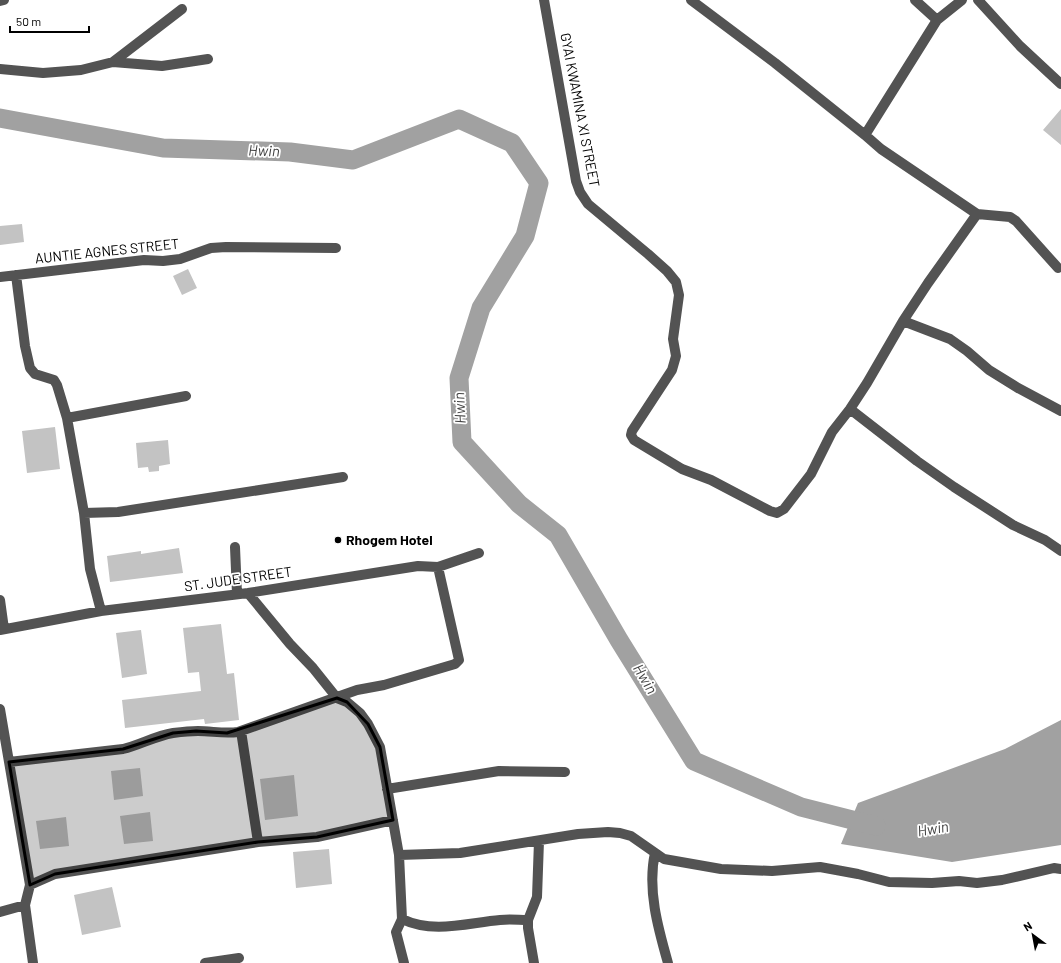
<svg xmlns="http://www.w3.org/2000/svg" width="1061" height="963" viewBox="0 0 1061 963" font-family="Barlow,sans-serif">
	<style>
		.water { fill: #a1a1a1 }
		.lines { fill: none; stroke-linecap: round; stroke-linejoin: round }
		.river { stroke: #a1a1a1; stroke-width: 19 }
		.building { fill: #c3c3c3 }
		.minor { stroke: #535353; stroke-width: 10 }
		.marked { fill: #000; fill-opacity: 0.2; stroke: #000; stroke-width: 3; stroke-linejoin: round }
		.poi-dot { fill: #000; stroke: #fff; stroke-width: 1.5 }
		.labels { text-anchor: middle; stroke-width: 3.5; stroke-linejoin: round; paint-order: stroke }
		.street-label { font-size: 14px; fill: #000; stroke: #fff }
		.poi-label { font-size: 14px; font-weight: bold; fill: #000; stroke: #fff; text-anchor: start }
		.water-label { font-size: 15px; font-style: italic; fill: #424242; stroke: #fff }
	</style>
	<rect width="100%" height="100%" fill="#fff"/>
	<!-- water -->
	<path class="water" d="M1061 720V845L952 862 841 844 858 803 1005 749Z"/>
	<g class="lines">
		<!-- river -->
		<path class="river" d="M0 118 163 148 290 152 353 160 459 119 512 143 539 183 525 236 481 308 459 378 462 442 519 504 558 535 619 640 694 761 801 807 876 826"/>
	</g>
	<!-- building -->
	<path class="building" d="M1061 109V145L1043 130Z
		M22 224 24 242 0 245V226Z
		M188 269 197 288 182 295 173 276Z
		M55 427 60 469 27 473 22 431Z
		M168 440 170 464 159 466V471L149 472 148 467 138 468 136 443Z
		M179 548 183 573 110 582 107 556 141 551V554Z
		M221 624 227 674 234 673 239 720 205 724 204 719 125 728 122 700 201 691 199 672 188 673 183 628Z
		M141 630 147 674 122 678 116 633Z
		M140 768 143 796 114 800 111 771Z
		M294 775 298 816 265 820 260 779Z
		M150 812 153 841 124 844 120 816Z
		M66 817 69 846 40 849 36 821Z
		M329 849 332 884 296 888 293 852Z
		M112 887 121 927 82 935 74 895Z"/>
	<g class="lines">
		<!-- minor -->
		<path class="minor" d="M544 0 576 181 580 192 588 204 648 254 667 271 676 282 679 295 673 339 676 356 672 370 632 431 631 435 634 440 682 469 711 480 770 511 777 513 784 509 811 474 832 432 850 409 867 383 903 321 928 283 977 214
			M691 0 775 63 865 135
			M915 0 937 20 962 0
			M978 0 1020 46 1061 84
			M0 1 4 0
			M937 20 865 135 881 149 977 214 1010 217 1016 221 1058 268
			M113 62 182 9
			M0 69 43 73 81 70 113 62 162 66 208 59
			M16 275 25 346 30 368 35 374 54 380 57 385 67 418 84 513 90 569 101 611
			M0 277 144 260 163 261 180 259 211 248 226 247 336 248
			M903 321 950 339 967 351 989 370 1018 388 1061 411
			M850 409 917 461 954 487 1013 525 1045 540 1061 551
			M67 418 186 396
			M84 513 118 512 343 477
			M235 547 237 594
			M248 593 290 644 313 668 337 698 347 702 360 713 368 724 380 747 399 855 402 919 396 932 404 963
			M0 600 4 629
			M0 630 101 611 248 593 418 566 438 567 479 553
			M0 709 30 885 25 905 33 963
			M241 731 258 842
			M9 762 123 749C140 745 155 736 173 733 181 732 190 731 198 731 212 731 224 734 238 732L357 690 384 685 455 664 459 660 438 567
			M387 789 499 771 565 772
			M655 853C647 889 658 928 668 963
			M399 855 460 853 578 834 608 832 620 833 631 836 664 859 721 869 772 871 820 867 858 874 889 882 932 883 959 881 977 883 1002 880 1054 868 1061 869
			M30 885 55 874 258 842 317 837 393 820
			M0 912 25 905
			M402 919C433 934 467 923 500 920 509 919 519 920 528 920
			M205 963 239 958
			M534 963 528 928V920L537 897 539 841"/>
	</g>
	<!-- marked area -->
	<path class="marked" d="M337 698 347 702 368 724 380 747 393 820 317 837 258 842 55 874 30 885 9 762 123 749 173 733 196 731 227 733Z"/>
	<!-- markers -->
	<circle class="poi-dot" cx="338" cy="540" r="4"/>
	<g class="labels">
		<!-- street labels -->
		<g class="street-label">
			<text transform="translate(580 110) rotate(79)" y="5">GYAI KWAMINA XI STREET</text>
			<text transform="translate(107 251) rotate(-6)" y="5">AUNTIE AGNES STREET</text>
			<text transform="translate(238 579) rotate(-8)" y="5">ST. JUDE STREET</text>
		</g>
		<!-- poi labels -->
		<g class="poi-label">
			<text x="346" y="545">Rhogem Hotel</text>
		</g>
		<!-- water labels -->
		<g class="water-label">
			<text transform="translate(264 151) rotate(2)" y="5">Hwin</text>
			<text transform="translate(460 408) rotate(-93)" y="5">Hwin</text>
			<text transform="translate(645 679) rotate(59)" y="5">Hwin</text>
			<text transform="translate(933 829) rotate(-9)" y="5">Hwin</text>
		</g>
	</g>
	<!-- north arrow -->
	<g transform="translate(1033 935) rotate(328)" stroke="#ffffff" stroke-width="3" paint-order="stroke">
	<path d="M0-3L7 15L0 10L-7 15Z" fill="#000000"/>
	<text y="-6" font-size="11" font-weight="bold" text-anchor="middle" fill="#000000">N</text>
	</g>
	<!-- scale -->
	<path d="M10 26v6h79v-6" fill="none" stroke="#000000" stroke-width="2"/>
	<text x="16" y="26" font-size="12" fill="#000000" stroke="#ffffff" stroke-width="3" paint-order="stroke">50 m</text>
</svg>
